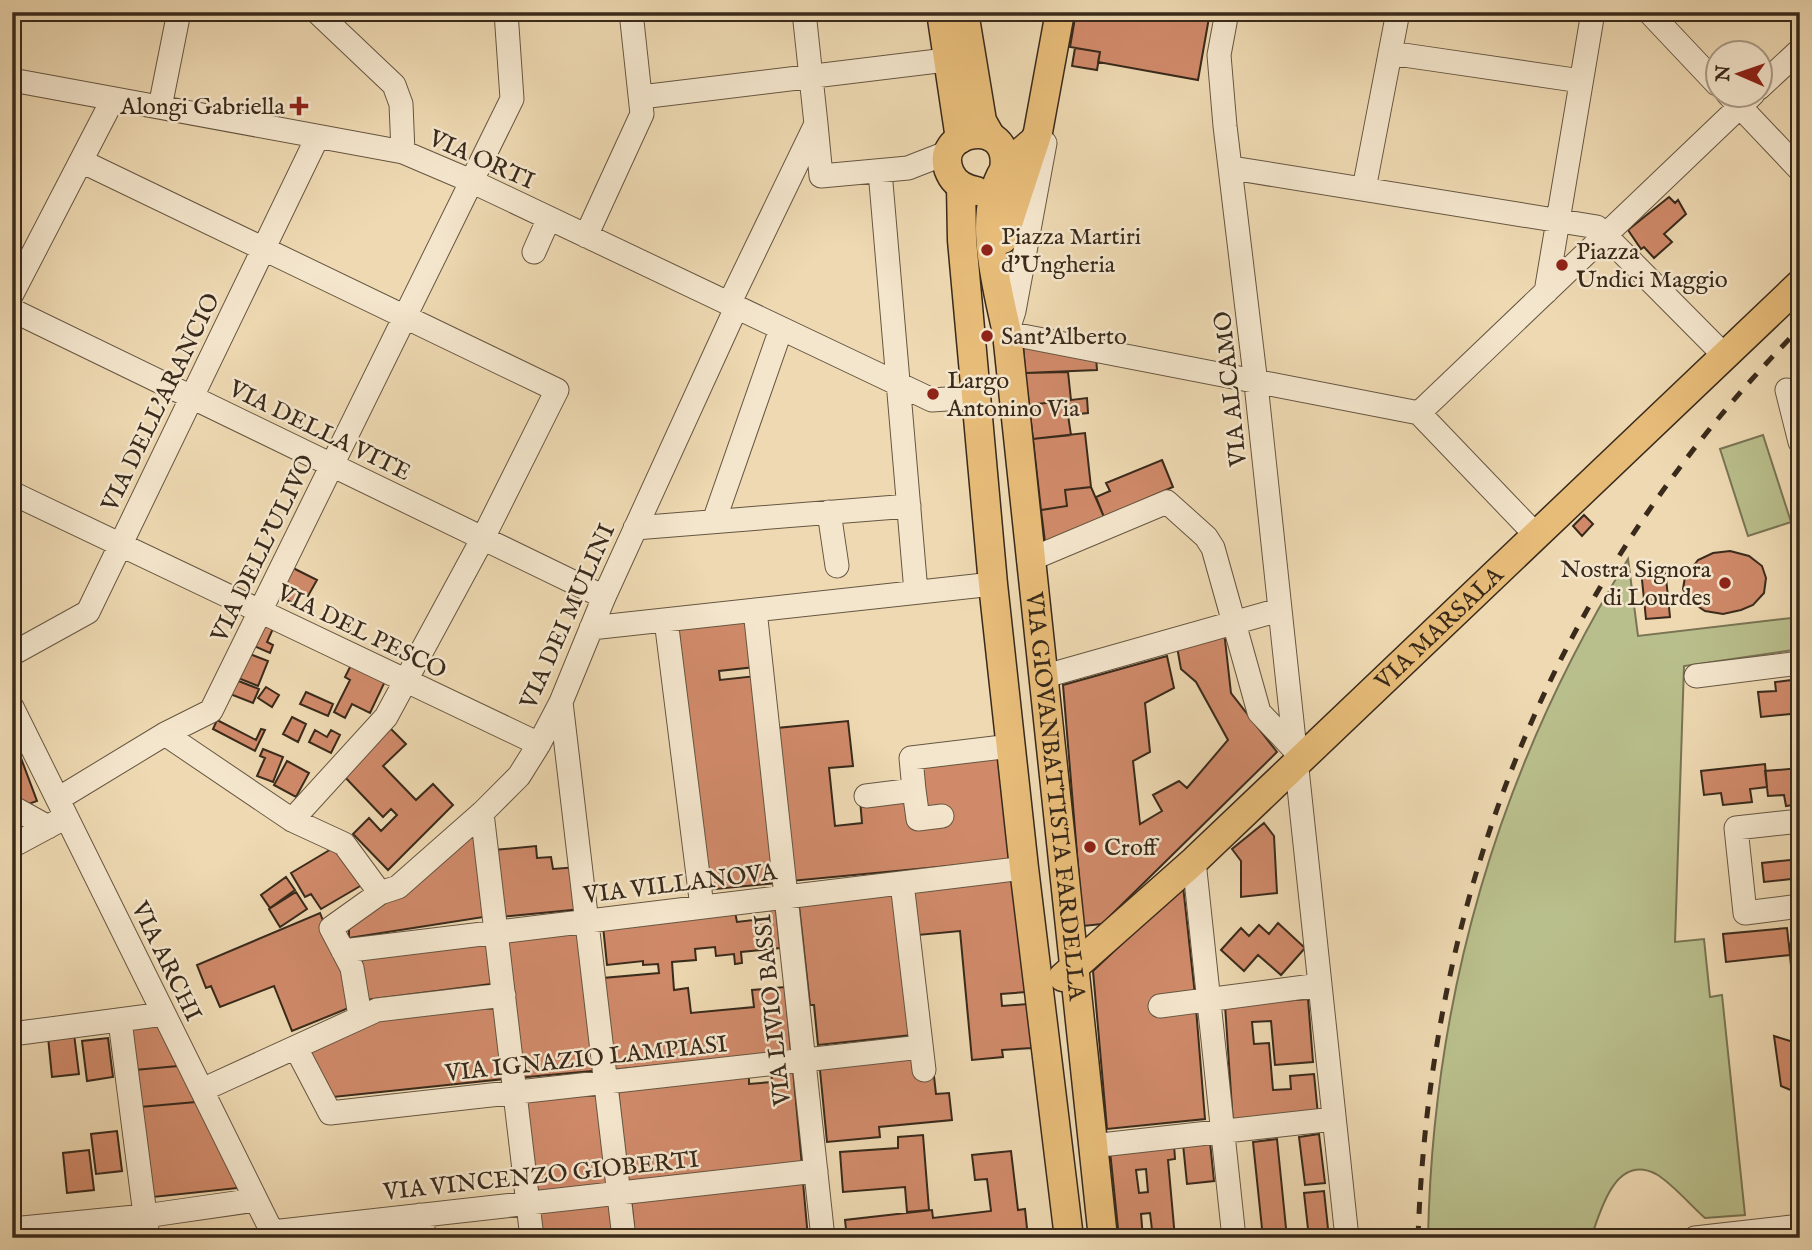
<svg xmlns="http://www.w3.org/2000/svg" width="1812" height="1250" viewBox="0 0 1812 1250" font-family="'IM FELL English',serif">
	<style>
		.green { fill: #b9bf8c; stroke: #797454; stroke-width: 2 }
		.building { fill: #d08a6a; stroke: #392a1b; stroke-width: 2; fill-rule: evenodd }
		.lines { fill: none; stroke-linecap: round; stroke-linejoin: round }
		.minor-casing { stroke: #665641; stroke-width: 25 }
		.major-casing { stroke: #392a1b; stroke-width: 31 }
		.minor { stroke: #f4e6cd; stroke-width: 23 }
		.major { stroke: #e7bc79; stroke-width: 28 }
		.rail { stroke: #392a1b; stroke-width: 5; stroke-dasharray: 12 12; stroke-linecap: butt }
		.poi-dot { fill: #8f2418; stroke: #f4e6cd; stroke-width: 2.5 }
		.labels { text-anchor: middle; stroke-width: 5; stroke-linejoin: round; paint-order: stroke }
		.poi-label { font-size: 24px; fill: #392a1b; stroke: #f4e6cd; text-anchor: start }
		.street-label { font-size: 24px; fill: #392a1b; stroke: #f4e6cd }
	</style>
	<rect width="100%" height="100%" fill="#eed9b2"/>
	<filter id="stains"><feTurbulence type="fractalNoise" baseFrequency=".00286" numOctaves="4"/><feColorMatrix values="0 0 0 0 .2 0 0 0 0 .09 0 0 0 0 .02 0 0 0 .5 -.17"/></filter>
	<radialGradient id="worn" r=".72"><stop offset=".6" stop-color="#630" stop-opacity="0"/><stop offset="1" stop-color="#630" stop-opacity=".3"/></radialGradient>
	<!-- green -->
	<path class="green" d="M1763 435 1791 522 1748 536 1720 449Z
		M1628 559 1638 636 1800 617V649L1684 666 1675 942 1704 939 1710 997 1722 995 1745 1215 1705 1218C1690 1205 1673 1184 1656 1174 1615 1153 1600 1212 1591 1238H1428C1433 992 1499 768 1628 559Z"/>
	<!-- building -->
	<path class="building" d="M1076 12H1210L1198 80 1098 62 1100 52 1070 47Z
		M1075 48 1100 52 1097 70 1072 66Z
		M1669 197 1675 203 1678 200 1686 214 1664 234 1672 242 1654 258 1644 247 1641 249 1628 230Z
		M1023 344 1096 357 1097 370 1025 373Z
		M1068 372 1071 400 1029 405 1025 373Z
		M1087 398 1088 413 1068 415 1071 435 1033 439 1029 405Z
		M1085 433 1091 487 1065 490 1067 506 1041 510 1033 439Z
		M1162 460 1173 487 1104 517 1096 497 1110 491 1106 483Z
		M1091 487 1104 517 1045 542 1041 510 1067 506 1065 490Z
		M1584 515 1593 524 1582 536 1573 526Z
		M1730 551 1749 556 1762 566 1766 578 1764 593 1753 605 1741 610 1723 614 1705 611 1687 599 1683 589 1685 577 1698 560 1713 553Z
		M291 567 317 580 308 596 299 591 293 603 276 595Z
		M1665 568 1670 617 1646 619 1641 570Z
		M750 617 755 667 719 671 720 680 756 676 776 883 706 890 678 624Z
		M267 618 276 622 267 642 273 645 270 653 254 646Z
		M1224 631 1231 693 1277 752 1102 924 1083 926 1063 685 1167 656 1174 688 1145 703 1150 752 1133 761 1140 824 1162 811 1153 795 1179 781 1187 788 1228 740 1196 682 1181 669 1177 647Z
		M247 653 268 661 258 686 238 678Z
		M354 659 388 675 370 713 352 704 345 718 334 712 350 680 345 677Z
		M1800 679V713L1761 717 1758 692 1776 691 1775 682Z
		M236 680 259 689 253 703 230 694Z
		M266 687 279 695 272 707 258 698Z
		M306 692 333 704 328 716 300 704Z
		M292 717 306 724 298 742 283 734Z
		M217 720 256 740 261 729 265 730 255 751 213 729Z
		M848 721 853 766 829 768 835 826 862 823 860 799 912 794 915 825 921 767 1002 756 1012 860 791 881 777 728Z
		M388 726 406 744 383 766 416 800 433 784 453 805 388 870 353 834 369 818 381 831 397 815 391 809 383 817 341 773Z
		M315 730 327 737 331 730 340 735 331 753 309 742Z
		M12 734 37 801 26 805 12 797Z
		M263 749 283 757 273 782 257 776 265 758 260 756Z
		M287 761 309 773 296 797 274 785Z
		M1765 764 1767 787 1750 789 1752 802 1723 805 1721 793 1704 795 1701 771Z
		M1800 768V804L1786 806 1784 795 1768 796 1765 771Z
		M477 823 490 916 349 938V926Z
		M1264 823 1274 836 1277 893 1241 897V861L1232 849Z
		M338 845 362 885 321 909 311 894 305 897 291 873Z
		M536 846 537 858 551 857 553 869 578 867 582 909 500 917 494 850Z
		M1800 859V878L1764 882 1762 863Z
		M1015 871 1026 992 1001 994 1002 1006 1027 1004 1032 1048 1002 1050 1003 1057 972 1060 960 931 918 935 913 883Z
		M286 877 295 890 270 908 261 895Z
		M1183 886 1195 995 1155 999 1161 1017 1196 1008 1205 1119 1107 1129 1093 971Z
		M896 887 912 1035 818 1045 814 1005H810L798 897Z
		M296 892 307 909 280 927 269 909Z
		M769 907H776L780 948 741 952 742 963 735 964 734 954 716 956 715 947 695 949 696 960 672 962 674 990 688 988 691 1013 754 1007 752 990 785 987 791 1052 612 1070 603 978 659 973 658 964 643 965V961L607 965 603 926 735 912 737 922 770 918Z
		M320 913 356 1005 292 1031 274 986 220 1007 211 986 206 988 197 965Z
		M1278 923 1305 948 1281 975 1258 955 1244 971 1221 950 1241 928 1249 936 1259 925 1269 934Z
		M585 926 603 1070 517 1078 504 933Z
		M1787 928 1790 955 1726 962 1723 934Z
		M486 938 491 984 366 1000 361 954Z
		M1800 943V966H1791L1789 944Z
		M1308 999 1313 1062 1275 1065 1271 1021 1252 1022 1254 1044 1269 1043 1273 1090 1291 1089 1290 1076 1314 1074 1318 1115 1233 1123 1225 1005Z
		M493 1002 504 1079 333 1097 309 1051 379 1016Z
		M156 1021 178 1066 135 1070 129 1027Z
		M74 1034 79 1074 52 1077 48 1037Z
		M1774 1036 1800 1044V1094L1781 1086Z
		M108 1038 113 1077 87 1081 82 1041Z
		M913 1051 916 1078 934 1076 936 1094 949 1093 952 1120 879 1127 880 1137 827 1142 819 1060Z
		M178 1066 196 1102 140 1107 135 1070Z
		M793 1070 802 1166 626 1182 618 1087 749 1076V1084L772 1082 771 1072Z
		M604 1091 616 1185 535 1196 523 1101Z
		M196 1102 238 1188 153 1197 140 1107Z
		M117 1131 122 1171 96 1174 91 1134Z
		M1319 1134 1325 1183 1305 1185 1299 1137Z
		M923 1135 929 1210 907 1212 905 1187 843 1192 840 1152 898 1148V1137Z
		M1277 1139 1287 1238H1263L1253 1142Z
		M1210 1142 1214 1181 1187 1184 1183 1144Z
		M1174 1145 1175 1159 1168 1160 1175 1238H1153L1150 1213 1141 1214 1143 1238H1119L1110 1151ZM1146 1169 1148 1192 1139 1193 1136 1170Z
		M89 1150 94 1190 67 1193 63 1153Z
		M1011 1151 1018 1210 1025 1209 1028 1238H847L845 1220 932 1210 933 1218 991 1211 987 1179 975 1180 972 1155Z
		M803 1182 808 1238H635L631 1198Z
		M1324 1191 1329 1238H1309L1304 1193Z
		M617 1196 621 1238H539L536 1203Z
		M1220 1232 1221 1238H1190V1235Z"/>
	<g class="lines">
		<!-- minor casing -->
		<g class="minor-casing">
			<path id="minor" d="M317 12 394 85 401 104 403 152
				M1227 12 1219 55 1225 126 1256 384 1347 1238
				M1649 12 1717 84
				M1390 53 1581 81
				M12 80 403 152 471 181 932 400 976 397
				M1759 88 1800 50
				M1728 94 1800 170
				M641 97 946 60
				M160 107 179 12
				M816 124 821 176 908 168 949 152
				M1045 143 1014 311 1007 333 1419 413 1536 535
				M81 161 557 390 483 538 386 717 292 820
				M1232 168 1597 227 1725 356
				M880 171 916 592
				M1364 189 1398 12
				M586 236 642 114 631 12
				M534 252 549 218
				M1546 292 1593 12
				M12 294 113 99
				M729 304 816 124 804 12
				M12 310 604 597
				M1787 390 1800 442
				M1419 413 1753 94
				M12 493 539 744
				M829 512 837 566
				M714 521 781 329
				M635 528 909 506
				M1029 560 1167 502 1206 537 1213 548 1259 712 1294 749
				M755 610 823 1238
				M666 620 702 907
				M591 628 993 584
				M12 654 88 612 317 138
				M1696 676 1800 663
				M1042 677 1279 610
				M561 702 624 1238
				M12 707 275 1238
				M165 734 292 820 344 844 380 893 331 928 352 968 360 1016
				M914 790 918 819 942 816
				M866 796 914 790 911 758 1011 746
				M58 799 165 734 211 711 512 99 506 12
				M12 807 48 827
				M482 813 532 1238
				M1800 821 1736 828 1745 913 1800 906
				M12 846 66 817
				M1194 861 1234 1238
				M902 883 924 1070
				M380 893 398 887 482 813 519 776 539 744 561 702 604 597 736 308
				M343 951 1024 868
				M1160 1006 1320 985
				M120 1021 148 1238
				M12 1034 164 1014
				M296 1048 330 1113 921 1047
				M202 1090 377 1010 504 995
				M1092 1146 1334 1119
				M420 1215 425 1238
				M12 1229 145 1216 256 1200
				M272 1232 816 1171
				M1695 1238 1800 1226"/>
		</g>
		<!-- major casing -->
		<g class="major-casing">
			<g id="major">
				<path d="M941 12 960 139"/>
				<path d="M964 12 982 121 991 137"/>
				<path id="s1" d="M1035 140C1025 149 1012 158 1004 170 976 215 997 285 1007 333L1103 1238"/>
				<path d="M961 186 962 240 993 584 1024 868 1069 1238"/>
				<path d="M976 191C965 189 955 184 950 173 930 130 1013 114 1004 170"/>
				<path d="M1003 239 1038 132 1060 12"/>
				<path id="s2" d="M1063 977 1194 861 1800 284"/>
			</g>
		</g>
		<!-- minor -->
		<use href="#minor" class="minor"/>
		<!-- major -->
		<use href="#major" class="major"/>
		<!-- rail -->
		<path class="rail" d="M1418 1238C1430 890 1554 577 1800 328"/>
	</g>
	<!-- markers -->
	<g class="poi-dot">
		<path d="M295.5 95.5h7v7h7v7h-7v7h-7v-7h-7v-7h7z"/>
		<circle cx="987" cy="250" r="7"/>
		<circle cx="1562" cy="265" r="7"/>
		<circle cx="987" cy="336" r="7"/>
		<circle cx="933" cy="394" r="7"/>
		<circle cx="1725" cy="583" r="7"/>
		<circle cx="1090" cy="847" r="7"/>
	</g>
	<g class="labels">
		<!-- poi labels -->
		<g class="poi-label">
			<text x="285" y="114" text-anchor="end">Alongi Gabriella</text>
			<text x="1001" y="244">Piazza Martiri<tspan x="1001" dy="28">d'Ungheria</tspan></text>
			<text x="1576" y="259">Piazza<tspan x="1576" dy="28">Undici Maggio</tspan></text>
			<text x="1001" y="344">Sant'Alberto</text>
			<text x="947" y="388">Largo<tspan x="947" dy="28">Antonino Via</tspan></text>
			<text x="1711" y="577" text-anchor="end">Nostra Signora<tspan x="1711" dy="28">di Lourdes</tspan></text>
			<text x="1104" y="855">Croff</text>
		</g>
		<!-- street labels -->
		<g class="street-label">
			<text transform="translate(482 159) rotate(24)" y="8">VIA ORTI</text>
			<text transform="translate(1230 389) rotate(-96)" y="8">VIA ALCAMO</text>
			<text transform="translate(160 402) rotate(-64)" y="8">VIA DELL'ARANCIO</text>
			<text transform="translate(320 430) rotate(26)" y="8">VIA DELLA VITE</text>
			<text transform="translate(262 548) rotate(-64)" y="8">VIA DELL'ULIVO</text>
			<text transform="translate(567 616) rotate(-66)" y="8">VIA DEI MULINI</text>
			<text dy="8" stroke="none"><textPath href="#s2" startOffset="513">VIA MARSALA</textPath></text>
			<text transform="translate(362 631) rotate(26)" y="8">VIA DEL PESCO</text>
			<text dy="8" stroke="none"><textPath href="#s1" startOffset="676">VIA GIOVANBATTISTA FARDELLA</textPath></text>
			<text transform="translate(680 883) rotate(-7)" y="8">VIA VILLANOVA</text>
			<text transform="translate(167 961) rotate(64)" y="8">VIA ARCHI</text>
			<text transform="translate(772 1010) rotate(-96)" y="8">VIA LIVIO BASSI</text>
			<text transform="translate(586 1058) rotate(-6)" y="8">VIA IGNAZIO LAMPIASI</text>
			<text transform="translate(541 1175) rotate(-6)" y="8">VIA VINCENZO GIOBERTI</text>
		</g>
	</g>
	<!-- margin -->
	<rect width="1812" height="1250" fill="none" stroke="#eed9b2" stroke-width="42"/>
	<rect x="14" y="14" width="1784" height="1222" fill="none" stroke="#392a1b" stroke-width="3.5"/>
	<rect x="21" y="21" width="1770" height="1208" fill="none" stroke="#392a1b" stroke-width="2"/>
	<!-- north arrow -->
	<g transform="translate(1739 74) rotate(272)"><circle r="33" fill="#f4e6cd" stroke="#a99b86" stroke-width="2"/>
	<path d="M0-5L12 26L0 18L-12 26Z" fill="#8f2418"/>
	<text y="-10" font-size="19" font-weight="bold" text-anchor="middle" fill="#392a1b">N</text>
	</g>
	<rect width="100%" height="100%" filter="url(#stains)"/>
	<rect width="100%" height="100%" fill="url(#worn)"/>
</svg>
